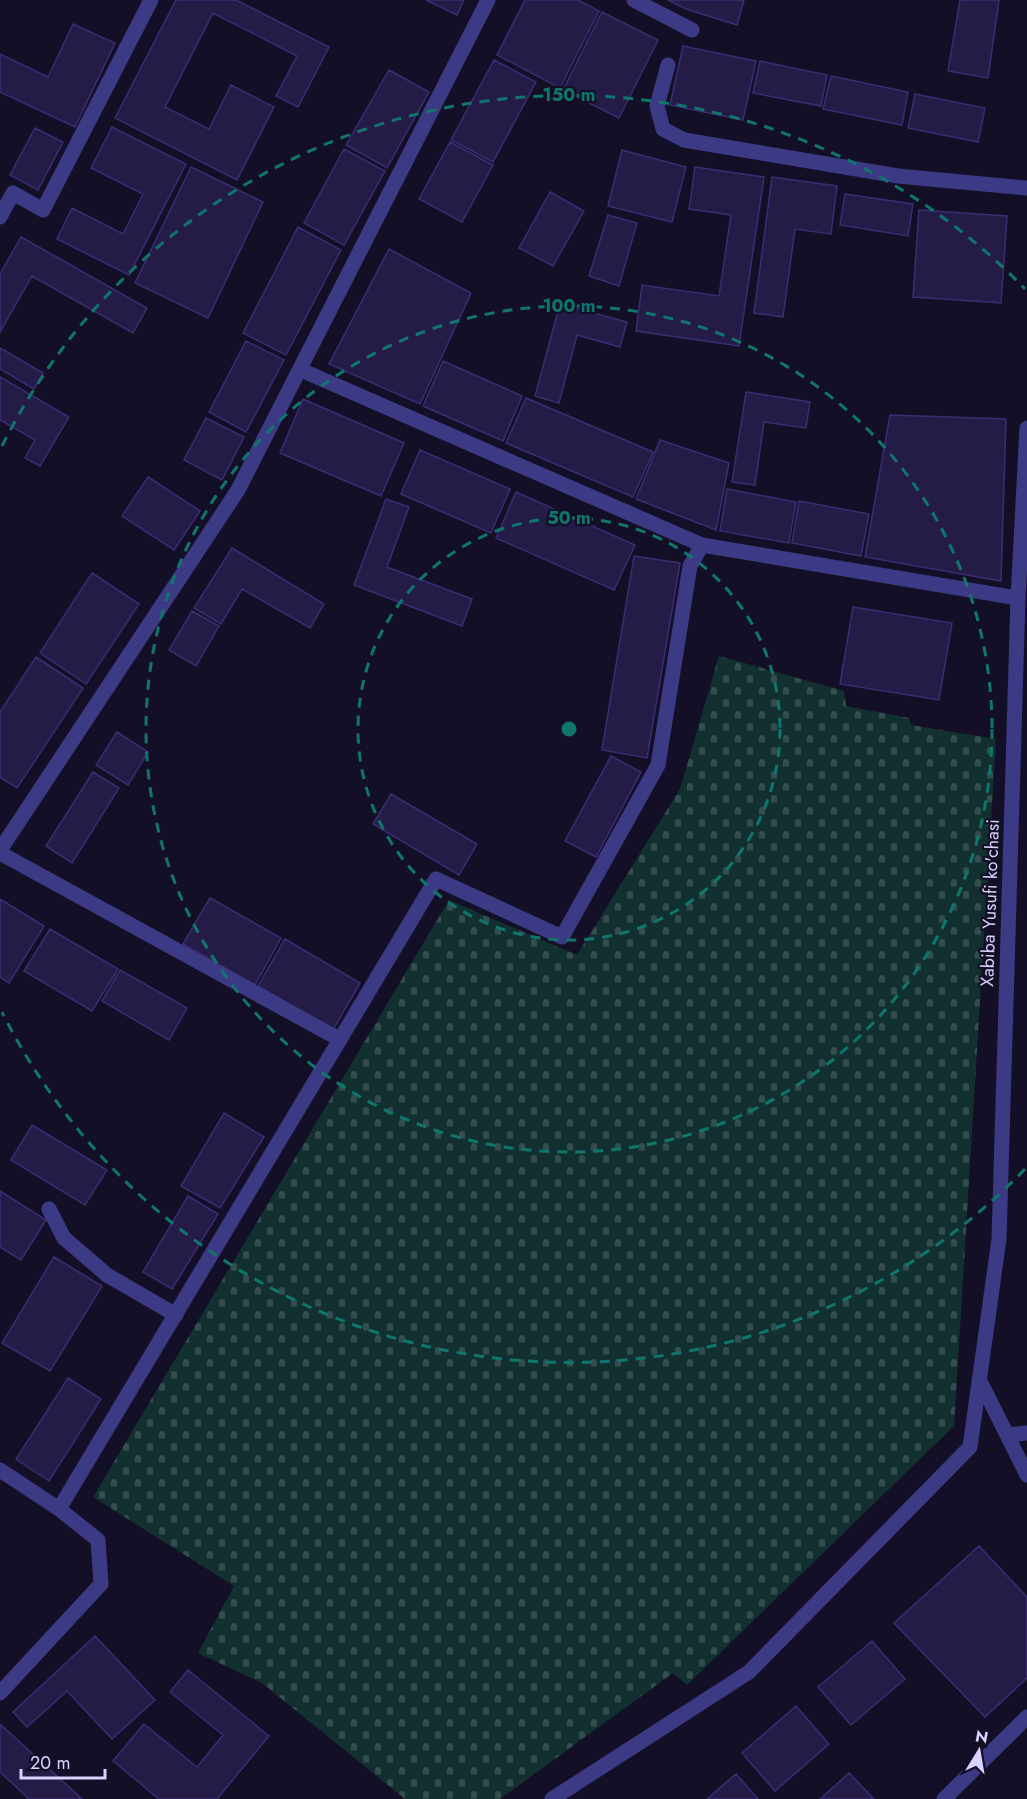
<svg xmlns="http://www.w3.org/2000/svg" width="1027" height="1799" viewBox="0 0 1027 1799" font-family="Jost,sans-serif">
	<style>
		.cemetery { fill: url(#cemetery-stones) }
		.building { fill: #241b47; stroke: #3b2d73; stroke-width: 1.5 }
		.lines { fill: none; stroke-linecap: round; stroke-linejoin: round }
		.minor { stroke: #3d3a85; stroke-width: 15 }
		.ring { fill: none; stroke: #0f766e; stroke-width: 3; stroke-dasharray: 10 8 }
		.labels { text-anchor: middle; stroke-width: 4.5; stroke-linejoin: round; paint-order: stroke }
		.street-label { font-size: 18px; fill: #d9d4ff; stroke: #130f26 }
		.centre { fill: #0f766e; stroke: #130f26; stroke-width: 3 }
		.ring-label { font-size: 18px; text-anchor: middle; font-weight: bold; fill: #0f766e; stroke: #130f26; stroke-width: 4.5; stroke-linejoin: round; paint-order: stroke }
	</style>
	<defs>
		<pattern id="cemetery-stones" width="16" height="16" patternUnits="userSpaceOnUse" patternTransform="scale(1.5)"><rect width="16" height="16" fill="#12302f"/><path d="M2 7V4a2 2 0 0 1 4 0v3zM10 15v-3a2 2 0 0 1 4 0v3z" fill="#344d4e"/></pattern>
	</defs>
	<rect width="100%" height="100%" fill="#130f26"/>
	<!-- cemetery -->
	<path class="cemetery" d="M719 656 844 691 846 706 909 718 911 725 996 739 954 1426 687 1685 673 1673 500 1799H405L262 1683 198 1653 234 1586 93 1497 449 900 577 955 680 789Z"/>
	<!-- building -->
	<path class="building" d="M176 0H236L329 47 298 107 276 96 297 56 213 13 165 107 209 129 231 85 274 107 237 180 115 118Z
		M426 0H464L457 15Z
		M525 0H578L599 11 560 88 497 55Z
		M668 0H744L737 25 686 9Z
		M960 0H999L988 78 948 71Z
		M602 12 658 40 619 118 563 90Z
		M73 24 115 43 75 127 0 92V54L48 77Z
		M683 46 756 61 743 120 670 105Z
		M494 60 536 82 493 162 451 140Z
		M760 61 827 75 821 106 753 93Z
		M389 70 429 92 387 168 346 145Z
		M831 76 908 92 902 125 823 109Z
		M915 94 985 108 978 142 908 128Z
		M112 127 186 164 129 275 57 239 72 208 123 234 143 194 91 168Z
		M35 128 63 142 38 190 10 175Z
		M450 142 493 165 462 222 419 199Z
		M344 149 385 171 344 245 304 223Z
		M622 150 686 167 672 222 608 206Z
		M191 167 263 202 208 318 135 283Z
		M695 167 764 177 739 346 636 331 642 285 719 296 731 215 689 209Z
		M772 177 837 186 831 234 795 229 783 317 754 313Z
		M550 192 584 211 553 266 519 248Z
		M845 194 913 204 908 236 840 225Z
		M919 210 1007 216 1001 303 913 297Z
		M608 215 637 223 619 286 589 276Z
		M298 227 341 250 286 355 243 333Z
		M21 237 147 308 133 333 32 276 0 332V274Z
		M389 249 471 293 420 404 329 364Z
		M560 304 627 322 620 347 577 335 559 403 535 396Z
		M246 341 284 360 246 432 209 412Z
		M0 348 43 373 34 389 0 369Z
		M443 361 522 396 503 441 423 406Z
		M0 377 69 417 40 466 25 458 35 440 0 420Z
		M746 392 810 402 806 428 764 422 755 485 732 482Z
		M526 398 653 452 633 497 506 443Z
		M303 399 404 443 381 496 280 453Z
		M890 415 1006 419 1001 581 865 557Z
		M206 418 244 437 222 480 184 460Z
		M660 440 729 463 716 530 636 499Z
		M420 450 510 489 491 533 401 494Z
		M148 477 200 511 174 550 122 516Z
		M727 489 796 502 789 543 720 531Z
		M516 492 635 545 614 590 496 538Z
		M386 499 409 507 387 567 472 599 462 626 354 585Z
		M799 501 869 514 861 556 792 543Z
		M232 548 324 604 310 628 242 589 221 624 194 608Z
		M634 556 680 563 647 758 602 750Z
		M92 573 139 604 86 684 40 653Z
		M853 607 952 623 939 700 840 684Z
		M192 611 219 626 196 666 169 650Z
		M36 657 83 688 17 788 0 777V712Z
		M117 732 148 752 128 785 96 765Z
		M611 756 641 772 596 857 565 841Z
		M93 772 119 788 72 863 46 846Z
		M391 794 477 844 459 875 373 824Z
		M210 898 281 938 255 985 183 944Z
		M0 899 44 926 9 983 0 977Z
		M50 929 118 969 92 1011 24 971Z
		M285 939 360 983 333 1030 258 986Z
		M120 970 187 1008 169 1040 102 1001Z
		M224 1113 264 1137 220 1208 181 1186Z
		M32 1125 107 1170 85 1205 11 1160Z
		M0 1191 46 1220 21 1260 0 1247Z
		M188 1196 218 1214 172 1289 143 1272Z
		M54 1257 102 1286 50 1371 2 1343Z
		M68 1378 101 1399 49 1481 16 1459Z
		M979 1546 1027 1597V1678L985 1717 894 1623Z
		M95 1636 155 1700 112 1739 67 1691 27 1727 13 1712Z
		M872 1641 905 1679 851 1725 818 1687Z
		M188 1670 269 1736 217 1799H159L113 1761 144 1724 197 1767 223 1735 170 1692Z
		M796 1706 829 1744 775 1791 742 1753Z
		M0 1724 82 1799H29L0 1772Z
		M849 1773 874 1799H820Z
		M736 1774 758 1799H707Z"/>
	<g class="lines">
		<!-- minor -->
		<path class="minor" d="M634 0 692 30
			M668 65 657 106 663 129 684 140 898 176 1027 188
			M0 217 13 193 43 210 151 0
			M301 370 702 545 1018 598
			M0 850 238 490 488 0
			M0 853 339 1039
			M49 1209 64 1238 107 1275 176 1315
			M979 1379 1027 1475
			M1007 1435 1027 1433
			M0 1470 59 1509
			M0 1693 101 1584 98 1540 59 1509 436 879 562 937 658 765 690 566 702 545
			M552 1799 749 1672 970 1447 999 1239 1018 598 1027 428
			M944 1799 1027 1717"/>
	</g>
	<!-- distance rings -->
	<g class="ring">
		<circle cx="569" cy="729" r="211"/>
		<circle cx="569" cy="729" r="423"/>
		<path d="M1025 1169A634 634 0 0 1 2 1012M2 446A634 634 0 0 1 1025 289"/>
	</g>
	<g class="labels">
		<!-- street labels -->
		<g class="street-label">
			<text transform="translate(990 903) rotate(-88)" y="6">Xabiba Yusufi ko'chasi</text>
		</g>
	</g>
	<circle cx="569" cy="729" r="9" class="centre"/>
	<g class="ring-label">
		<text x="569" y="101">150 m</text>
		<text x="569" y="312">100 m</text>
		<text x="569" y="524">50 m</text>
	</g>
	<!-- north arrow -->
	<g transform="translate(979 1751) rotate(11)" stroke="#130f26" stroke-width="4.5" paint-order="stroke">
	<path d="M0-4.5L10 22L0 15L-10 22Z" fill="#d9d4ff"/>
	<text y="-9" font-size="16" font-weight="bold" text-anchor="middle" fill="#d9d4ff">N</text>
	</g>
	<!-- scale -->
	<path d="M21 1769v9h84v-9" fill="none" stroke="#d9d4ff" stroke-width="3"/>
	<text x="30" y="1769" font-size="18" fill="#d9d4ff" stroke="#130f26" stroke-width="4.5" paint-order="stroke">20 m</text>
</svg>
